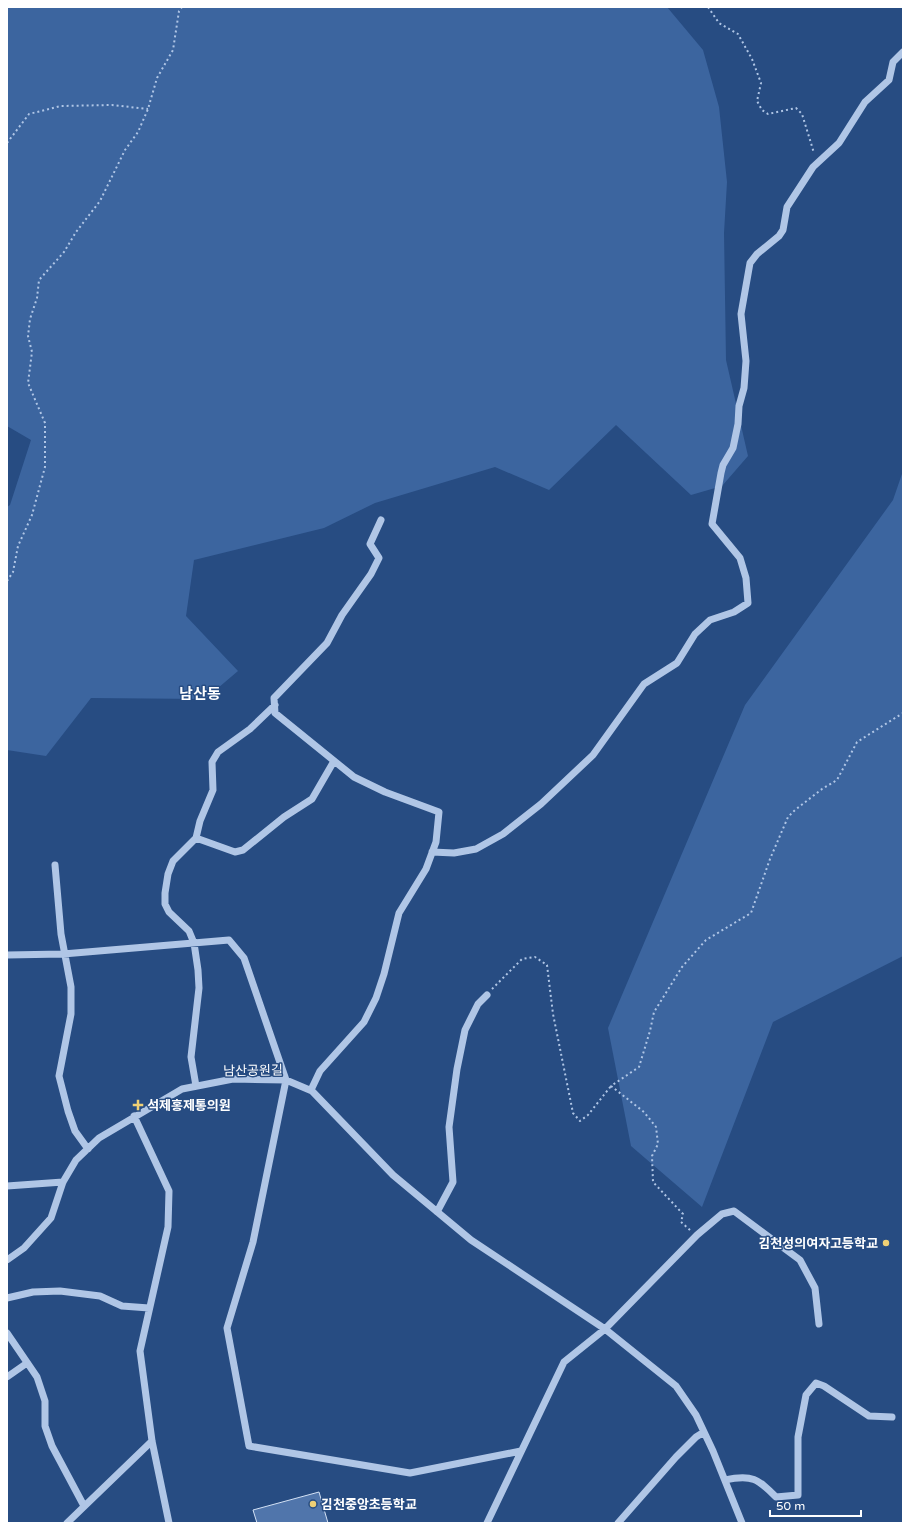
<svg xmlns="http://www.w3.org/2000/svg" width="910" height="1530" viewBox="0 0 910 1530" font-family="'Varela Round','Noto Sans KR',sans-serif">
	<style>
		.green { fill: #3c659f }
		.building { fill: #5075ab; stroke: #d3e1f5 }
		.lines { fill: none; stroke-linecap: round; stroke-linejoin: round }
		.path { stroke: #b0c6e6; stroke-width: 2; stroke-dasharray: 2 3; stroke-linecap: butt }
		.minor { stroke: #b0c6e6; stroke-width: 7 }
		.poi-dot { fill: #efd075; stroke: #274c82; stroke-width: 1.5 }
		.labels { text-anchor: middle; stroke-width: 3; stroke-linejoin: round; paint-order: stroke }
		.street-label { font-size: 13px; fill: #fff; stroke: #274c82 }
		.poi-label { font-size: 13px; font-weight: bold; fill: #fff; stroke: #274c82; text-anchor: start }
		.quarter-label { font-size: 15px; font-weight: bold; fill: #fff; stroke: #274c82 }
	</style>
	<rect width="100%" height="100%" fill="#274c82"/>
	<!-- green -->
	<path class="green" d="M7 7H667L703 50 719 107 727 182 724 233 726 360 748 456 722 486 691 495 616 425 549 490 495 467 375 503 324 528 194 560 186 616 238 671 205 699 91 698 46 756 7 750V507L10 505 31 440 7 426Z
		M903 471V956L773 1022 702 1207 631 1146 608 1028 745 705 893 500Z"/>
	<!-- building -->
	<path class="building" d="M319 1492 328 1523H257L253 1510Z"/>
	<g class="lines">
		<!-- path -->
		<path class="path" d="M708 7 719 23 738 34 752 59 761 83 757 101 762 110 768 114 796 108 802 114 814 153
			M7 143 29 114 61 106 112 105 148 109
			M7 581 13 572 18 546 32 515 45 467V423L28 383 32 352 28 336 30 319 37 298 39 280 64 252 76 232 100 201 125 150 138 132 148 109 157 78 173 50 179 11 182 7
			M492 989 522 959 535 957 547 965 553 1014 573 1113 580 1121 588 1115 611 1086
			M690 1230 681 1222 683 1214 653 1182 652 1156 658 1144 656 1127 644 1112 611 1086 639 1067 650 1031 654 1012 682 967 706 940 751 913 770 859 788 817 795 810 822 789 837 780 857 742 903 713"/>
		<!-- minor -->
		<path class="minor" d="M196 838 235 852 243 850 284 817 312 799 334 761
			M432 852 454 853 476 849 503 834 541 804 593 755 644 684 677 663 695 634 710 620 734 612 748 603 746 578 740 558 712 524 721 473 723 465 733 448 738 424 739 406 744 388 746 361 741 314 750 263 757 254 779 236 783 230 787 207 813 167 839 143 865 102 889 80 893 62 903 52
			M55 865 61 934 71 987V1014L59 1076 68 1111 75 1131 88 1149
			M7 955 63 954 229 940 244 958 286 1080 253 1242 227 1328 249 1446 410 1473 521 1451
			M196 1086 191 1057 199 988 198 970 194 943 189 931 169 912 165 904V893L168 874 173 861 196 838 200 821 213 790 212 762 218 752 250 729 275 705
			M311 1090 320 1071 364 1022 376 998 384 974 399 913 426 869 436 842 439 812 385 792 354 777 275 713 274 698 327 643 342 615 371 574 379 558 370 544 381 520
			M134 1116 169 1191 168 1227 140 1351 152 1441 169 1523
			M7 1186 63 1182
			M437 1212 453 1182 449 1127 457 1069 465 1030 478 1004 487 995
			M7 1260 24 1248 51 1218 63 1182 76 1160 99 1138 182 1089 233 1079 286 1080 312 1091 393 1175 471 1240 605 1329 676 1386 696 1415 713 1451 742 1523
			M7 1298 33 1292 60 1291 100 1296 122 1306 149 1308
			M7 1333 37 1377 45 1401V1426L52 1446 84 1506
			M7 1377 27 1363
			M725 1480C752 1474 758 1479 776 1497L798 1495V1437L806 1395 816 1383 824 1386 869 1416 892 1417
			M67 1523 152 1441
			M487 1523 564 1362 605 1329 697 1235 722 1214 734 1211 800 1260 815 1288 819 1324
			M618 1523 676 1457 696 1437 704 1432"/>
	</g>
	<!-- markers -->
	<g class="poi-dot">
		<path d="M136 1099h4v4h4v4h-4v4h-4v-4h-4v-4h4z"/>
		<circle cx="886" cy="1243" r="4"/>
		<circle cx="313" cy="1504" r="4"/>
	</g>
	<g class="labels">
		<!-- street labels -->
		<g class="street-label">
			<text transform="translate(253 1070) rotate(-1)" y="5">남산공원길</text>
		</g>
		<!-- poi labels -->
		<g class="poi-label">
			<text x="147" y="1110">석제홍제통의원</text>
			<text x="878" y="1248" text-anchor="end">김천성의여자고등학교</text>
			<text x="321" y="1509">김천중앙초등학교</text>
		</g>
		<!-- quarter labels -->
		<g class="quarter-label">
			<text x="200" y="699">남산동</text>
		</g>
	</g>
	<!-- border -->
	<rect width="910" height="1530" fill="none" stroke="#ffffff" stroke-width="16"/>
	<!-- scale -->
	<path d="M770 1510v6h91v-6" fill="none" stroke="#ffffff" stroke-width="2"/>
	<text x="776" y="1510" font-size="12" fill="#ffffff" stroke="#274c82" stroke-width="3" paint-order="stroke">50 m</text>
</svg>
